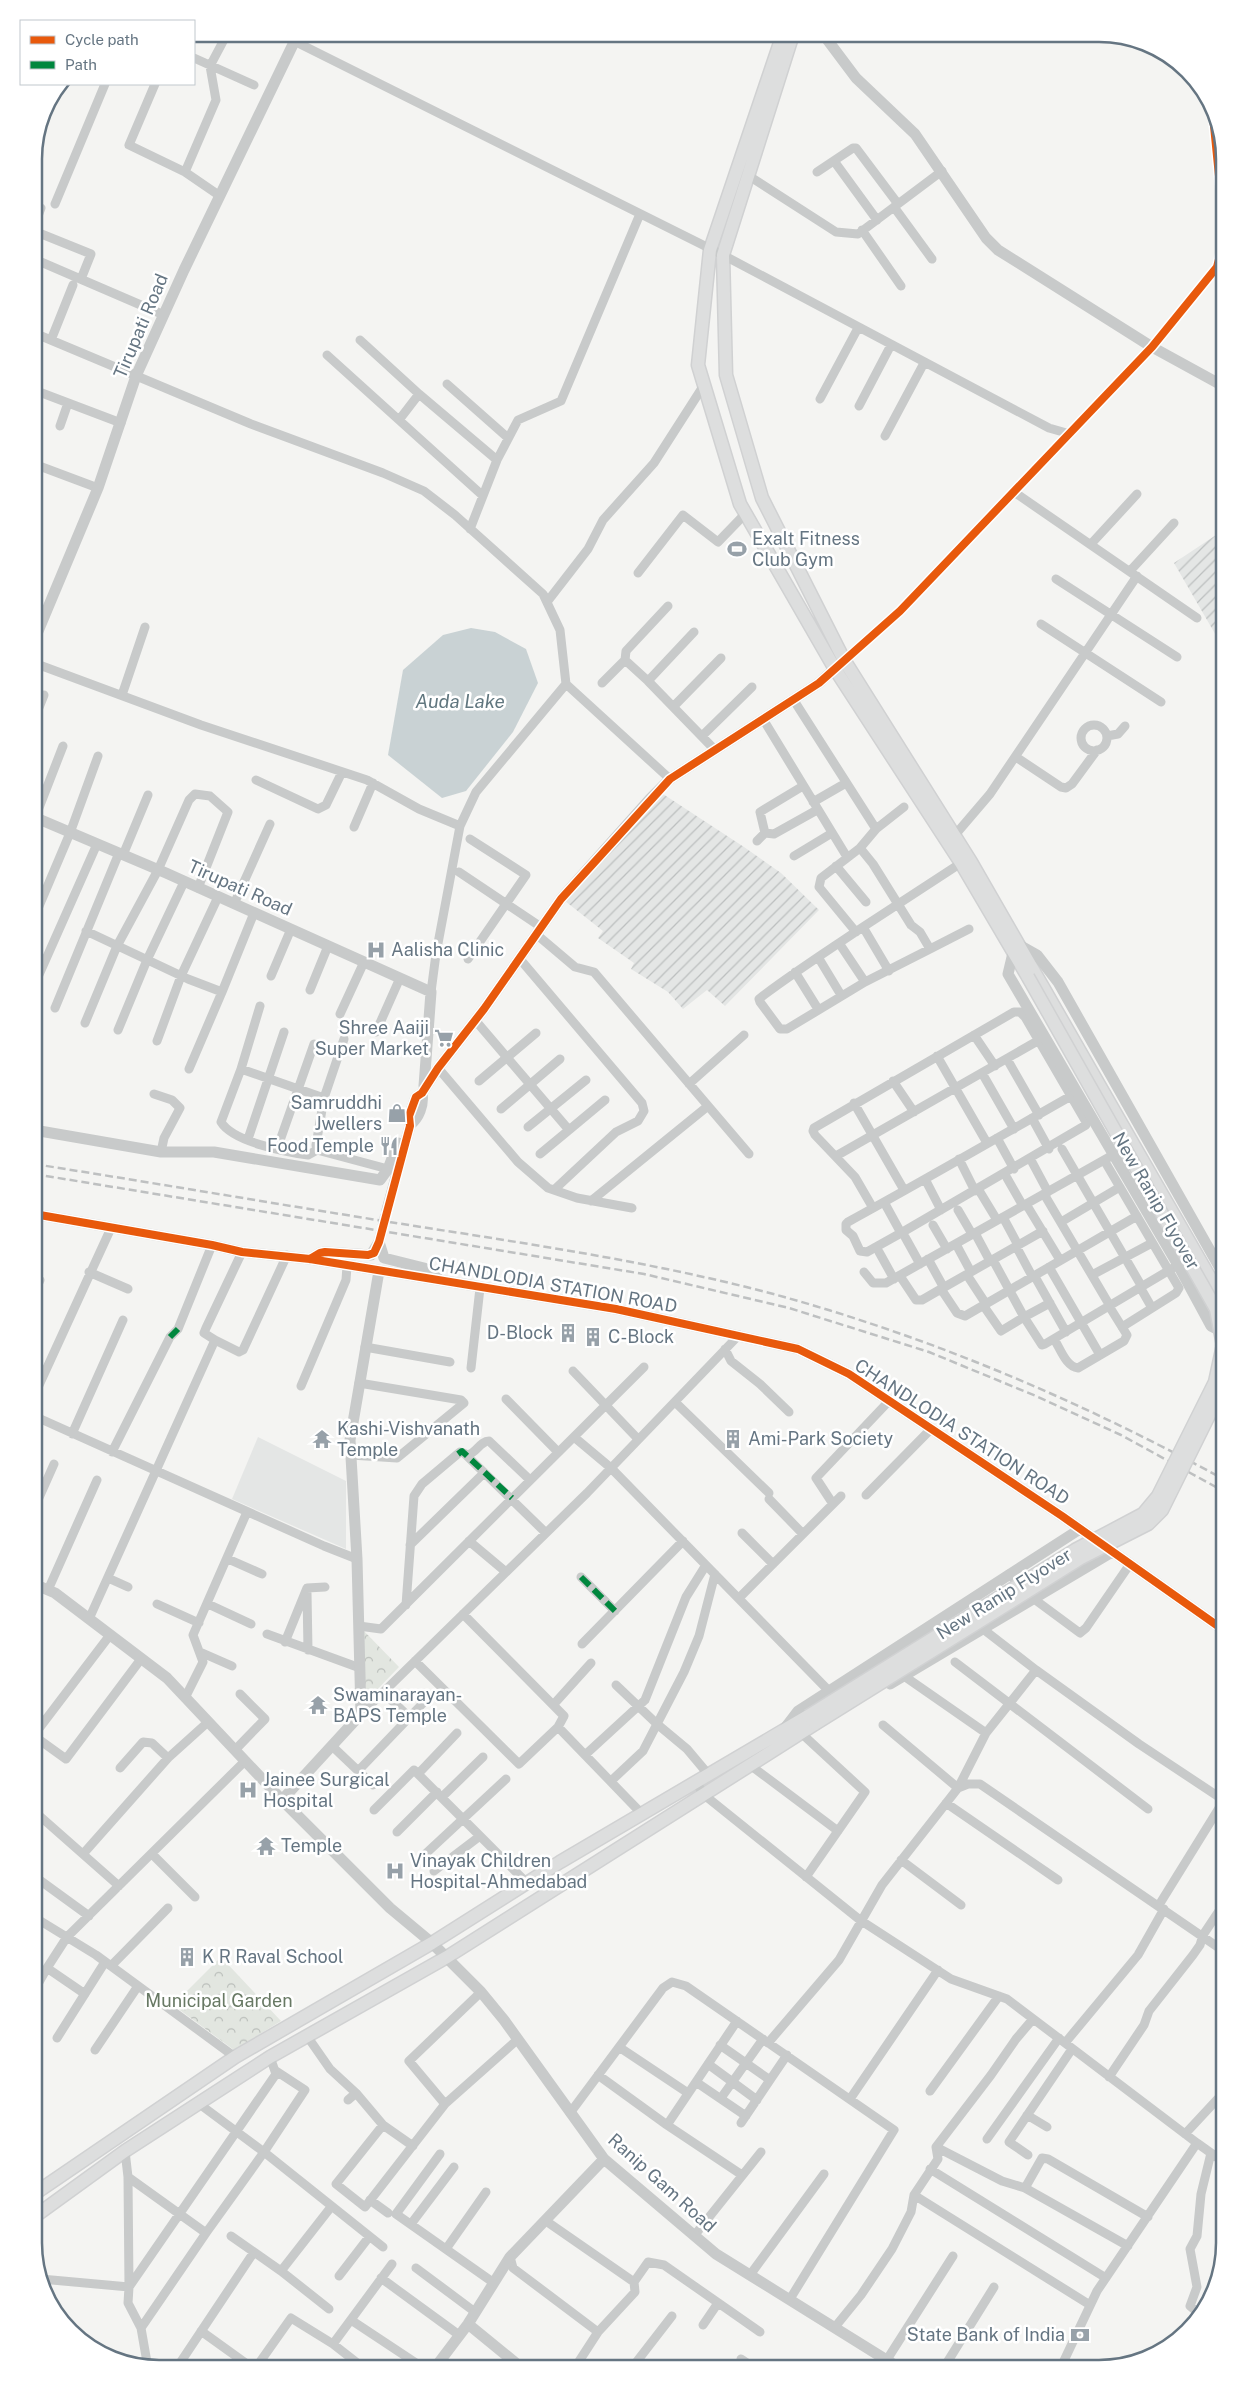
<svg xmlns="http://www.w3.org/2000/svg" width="1259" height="2403" viewBox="0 0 1259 2403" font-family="'Public Sans',sans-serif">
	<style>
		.built { fill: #e4e6e5 }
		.industrial { fill: url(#industrial-furrows) }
		.forest { fill: url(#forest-crowns) }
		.water { fill: #c9d2d4 }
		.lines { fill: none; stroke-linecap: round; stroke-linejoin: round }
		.tertiary-tunnel { stroke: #d0d4d6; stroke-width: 11; stroke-dasharray: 11 5.5; stroke-linecap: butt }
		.secondary-casing { stroke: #d0d1d2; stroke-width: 15 }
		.minor { stroke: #c8caca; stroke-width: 9 }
		.tertiary { stroke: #c8caca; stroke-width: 11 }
		.secondary { stroke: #dddede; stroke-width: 12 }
		.rail { stroke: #bec0c1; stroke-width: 2.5; stroke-dasharray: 8 4; stroke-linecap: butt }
		.secondary-bridge-casing { stroke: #d0d1d2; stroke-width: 15; stroke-linecap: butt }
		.secondary-bridge { stroke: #dddede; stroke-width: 12 }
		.quiet { stroke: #00873e; stroke-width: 6; stroke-dasharray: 12 6; stroke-linecap: butt }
		.cycleway-casing { stroke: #fff; stroke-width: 11 }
		.cycleway { stroke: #e8590c; stroke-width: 8 }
		.labels { text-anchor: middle; stroke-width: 5; stroke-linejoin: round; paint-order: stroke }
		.street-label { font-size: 18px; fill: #657582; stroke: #fff }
		.poi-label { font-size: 18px; fill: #657582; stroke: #fff; text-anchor: start }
		.park-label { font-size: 18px; fill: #687964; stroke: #fff }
		.water-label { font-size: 19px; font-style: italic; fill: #61777f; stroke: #fff }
		.rim { fill: none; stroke: #657582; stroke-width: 2.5 }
	</style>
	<defs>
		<pattern id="industrial-furrows" width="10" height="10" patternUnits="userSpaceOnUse" patternTransform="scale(1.25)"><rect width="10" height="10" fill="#e4e6e5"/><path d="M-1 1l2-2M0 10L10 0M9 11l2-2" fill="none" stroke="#bcbfbf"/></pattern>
		<pattern id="forest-crowns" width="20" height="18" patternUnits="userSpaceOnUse" patternTransform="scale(1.25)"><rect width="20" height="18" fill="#e2e6e0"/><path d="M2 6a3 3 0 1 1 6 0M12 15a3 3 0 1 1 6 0" fill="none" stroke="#bbbfbb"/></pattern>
	</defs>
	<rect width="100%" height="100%" fill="#f4f4f2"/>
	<!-- built -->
	<path class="built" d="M258 1437 346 1481V1549L232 1499Z"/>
	<!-- industrial -->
	<path class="industrial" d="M1225 529V651L1174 563Z
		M663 794 744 847 781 873 819 910 725 1006 707 990 683 1009 668 992 631 969 634 963 598 938 603 931 565 901Z"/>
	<!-- forest -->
	<path class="forest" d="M362 1629 399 1667 370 1697H366Z
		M221 1957 281 2021 234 2050 173 2005Z"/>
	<!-- water -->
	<path class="water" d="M471 628 495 632 526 649 538 683 513 732 466 791 442 798 388 755 403 670 443 635Z"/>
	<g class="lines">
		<!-- tertiary-tunnel -->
		<path class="tertiary-tunnel" d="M379 1242 387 1210"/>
		<!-- secondary casing -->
		<g class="secondary-casing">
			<path id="secondary" d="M783 34 710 250 698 365 740 504 835 669 961 863 1028 977
				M793 34 723 255 726 375 762 498 844 660 971 862 1225 1304
				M34 2194 235 2057 432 1943 560 1862 808 1716
				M34 2217 125 2151 270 2057 447 1957 815 1724"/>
		</g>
		<!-- minor -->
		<path class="minor" d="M280 34 723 255 1049 428 1070 434
			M194 58 254 85
			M155 84 129 145 185 172 216 100 210 66 227 34
			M834 161 877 220
			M185 172 220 196
			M817 172 853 148H856L898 204
			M749 176 836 232 858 234 942 171
			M55 204 105 84
			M894 207 932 259
			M34 227 41 208
			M862 230 901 286
			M34 231 91 254 81 279
			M34 259 164 315
			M34 333 251 424 383 473 424 491 455 515 543 594 560 630 566 684 670 779
			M51 340 73 285
			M360 340 419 394
			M327 355 482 495
			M447 384 508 438
			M34 390 121 423
			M820 399 858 328
			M859 406 891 345
			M399 420 419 394 497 460
			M60 426 68 403
			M885 436 924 363
			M34 464 98 488
			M1014 492 1197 618
			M470 529 497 460 518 420 561 401 640 214
			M1091 544 1137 494
			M1130 571 1174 523
			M638 573 683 515 718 542 746 513
			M1056 579 1177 657
			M547 602 588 549 603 520 654 463 704 385
			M1041 624 1161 702
			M694 632 648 681 715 750
			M844 660 900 611 1152 347 1217 267 1225 236 1212 106
			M34 663 201 725 367 780 419 809 460 826
			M648 681 625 660 626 651 668 606
			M602 683 625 660
			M122 695 145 627
			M793 699 876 829
			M674 706 721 658
			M763 719 847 857
			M34 720 44 695
			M1081 738a13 13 0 1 1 26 0a13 13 0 1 1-26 0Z
			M702 736 752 687
			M1107 736 1118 734 1125 726
			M1016 757 1061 787 1066 788 1072 784 1097 750
			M256 780 318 809 326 805 342 772
			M813 802 846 783
			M35 818 63 746
			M354 827 373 783
			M765 833 774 834 817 810
			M955 835 990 794 1137 576
			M757 841 765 833 760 812 803 786
			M860 848 876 829 904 807
			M123 855 148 795
			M794 856 832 833
			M836 866 866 902
			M459 872 541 927
			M234 904 270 824
			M34 918 70 833 98 756
			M863 927 889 971
			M86 931 188 979 222 992 254 913
			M856 932 819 887 821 878 860 848 873 864 911 925 920 932 930 949 969 929
			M536 934 575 967 594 972 749 1154
			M839 943 865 982 787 1029H780L760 1002 759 999 764 995C796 971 830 949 863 927L961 863
			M818 957 841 995
			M519 958 642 1103 644 1111 638 1121 616 1132 555 1189
			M468 959 526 875 470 839
			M795 972 818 1009
			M271 976 291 929
			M865 982 930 949
			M34 986 97 844
			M310 990 328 946
			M431 992 436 954 460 826 476 792 566 684
			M55 1008 119 853
			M340 1014 364 962
			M475 1020 569 1130 605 1100
			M85 1023 117 946 158 870 189 800 195 794 210 796 228 812 198 888
			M118 1030 147 960 184 882
			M376 1032 400 978
			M974 1035 995 1066
			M344 1039 324 1098 316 1145 317 1150 388 1169
			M157 1041 181 976 218 897
			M937 1056 987 1143
			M1007 1059 1039 1115
			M438 1068 518 1162 548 1188 577 1198 632 1208
			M189 1069 222 992
			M241 1069 260 1006
			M982 1073 1014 1129
			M479 1081 536 1033
			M893 1081 914 1112
			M689 1084 744 1035
			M154 1094 172 1100 180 1108 164 1138 161 1152
			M854 1103 904 1190
			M501 1109 560 1059
			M1032 1118 1049 1149
			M528 1127 586 1080
			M997 1138 1014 1169
			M248 1139 284 1032
			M277 1149 314 1044
			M1062 1149 1142 1287
			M317 1150 308 1155C286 1152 233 1142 221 1122L241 1069 324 1098
			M540 1154 569 1130
			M836 1156 1041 1039
			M959 1159 975 1191
			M1104 1160 1179 1288 1176 1293 1122 1327
			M1032 1162 1048 1192
			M1007 1178 1023 1206
			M925 1179 941 1210
			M980 1192 997 1220
			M1044 1194 1110 1306
			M591 1201 708 1106
			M884 1202 901 1233
			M1026 1204 1060 1260
			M873 1208 855 1177 815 1135 813 1131 814 1128 1014 1012H1020L1025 1017 1086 1122V1125L901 1233 867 1252 860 1251 853 1236 846 1230V1224L848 1222C923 1181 997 1138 1071 1096L1073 1095
			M958 1210 972 1234
			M1003 1217 1018 1245
			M1061 1222 1120 1187
			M933 1225 947 1249
			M975 1233 990 1261
			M905 1237 920 1264
			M956 1244 971 1272
			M1016 1246 1032 1276
			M879 1252 894 1279
			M928 1259 944 1288
			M993 1260 1024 1317 1050 1303
			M1049 1267 1100 1355
			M89 1272 128 1289
			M864 1272 873 1283H886L1113 1155
			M967 1275 986 1304
			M1034 1275 1066 1332
			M1092 1275 1152 1243
			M900 1276 916 1300H922L941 1289 957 1313 965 1316 1137 1216
			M1140 1287 1152 1308
			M941 1289 1043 1231
			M34 1293 40 1280
			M983 1305 1001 1331 1024 1317 1042 1345 1045 1344 1178 1265
			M1054 1339C1060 1348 1066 1367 1078 1368L1124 1341 1127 1335 1109 1306
			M215 1340 239 1352 243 1350 287 1255
			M365 1347 450 1362
			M725 1349 731 1361 760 1384 789 1412
			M471 1368 480 1288
			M573 1371 638 1439
			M301 1386 346 1280 347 1266
			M34 1396 111 1228
			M506 1399 558 1452
			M675 1402 769 1493
			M34 1416 324 1546 357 1559
			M72 1434 123 1320
			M574 1437 611 1468 829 1691
			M112 1452 170 1337 178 1329 212 1245
			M351 1455 397 1458 464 1403 461 1400 359 1383
			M467 1455C476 1454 480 1441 489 1441L530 1480
			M866 1495 931 1429
			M769 1499 803 1534
			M833 1504 816 1478 889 1401
			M34 1509 54 1464
			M742 1533 773 1564
			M469 1541 506 1572
			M410 1545 484 1473
			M228 1559 262 1574
			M1009 1574 1034 1599 1080 1633 1086 1628 1130 1564
			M581 1577 615 1611
			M108 1578 128 1587
			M48 1590 97 1480
			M307 1593 308 1650
			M739 1598 841 1496
			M157 1604 199 1623
			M208 1604 251 1624
			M406 1605 414 1496 422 1484 460 1452 464 1453 546 1533
			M463 1614 564 1716 558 1727
			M89 1619 215 1340 204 1333 206 1328 242 1252
			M359 1626 381 1629 644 1367
			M983 1629 1036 1670
			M267 1634 360 1668
			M285 1642 307 1588 325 1587
			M582 1644 683 1541
			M200 1652 232 1666
			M415 1661 519 1764 558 1727 642 1814
			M955 1662 1148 1809
			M904 1676 986 1733
			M616 1685 657 1724 687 1749 708 1774
			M383 1692 409 1717
			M185 1698 203 1662 193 1635 247 1512
			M554 1704 591 1663
			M361 1714 587 1493 739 1335
			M883 1725 958 1788 986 1733 1036 1670 1139 1744 1225 1801
			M801 1733 865 1792 806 1877
			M34 1735 110 1635
			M34 1736 66 1759 141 1659
			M332 1746 373 1785
			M235 1750 265 1719 240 1694
			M585 1755 645 1700 686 1597 706 1565
			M750 1765 838 1831
			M120 1768 143 1742 152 1743 168 1758
			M358 1771 426 1700
			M418 1774 457 1733
			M611 1781 643 1751 684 1672 699 1636 715 1574
			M696 1781 703 1794 860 1920 951 1979 1007 1999 1197 2143 1097 2291 1060 2369
			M442 1797 483 1757
			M946 1803 1058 1880
			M374 1810 414 1770 480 1836
			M34 1811 119 1886
			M397 1832 437 1792
			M83 1854 168 1758 208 1722
			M152 1854 195 1897
			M421 1858 506 1779
			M901 1860 961 1905
			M434 1871 480 1836 527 1883
			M34 1876 89 1916
			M1159 1905 1224 1800
			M34 1917 96 1955 235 2057
			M111 1966 168 1908
			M34 1991 47 1968
			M481 1992 409 2061 445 2104 517 2040
			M85 1994 47 1968 67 1937 245 1761
			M307 2036 330 2069 356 2093
			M57 2038 105 1962
			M768 2043 839 1960 882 1885 958 1788 968 1784H980L1225 1952
			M1065 2043 1138 1955 1164 1909
			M720 2045 770 2080 787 2055
			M619 2047 688 2093
			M95 2050 138 1986
			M708 2064 757 2100
			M276 2071 305 2090 264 2152 383 2247
			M598 2075 667 2125 742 2175
			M1109 2077 1144 2025 1149 2011 1193 1955 1200 1945 1203 1935 1225 1902
			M696 2082 746 2116
			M930 2091 999 1996
			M721 2098 763 2039
			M850 2099 938 1970
			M348 2100 356 2093 383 2125 413 2146
			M198 2103 264 2152 206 2233
			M570 2113 663 1988 672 1982 686 1986 894 2130 790 2299
			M1027 2115 1047 2127
			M741 2123 770 2080
			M383 2125 336 2184 365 2207 445 2104
			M667 2125 737 2021
			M1185 2134 1225 2091
			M987 2139 1059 2038
			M1197 2143 1225 2163
			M936 2147 1002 2181 1025 2188 1128 2246
			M125 2151 128 2177 129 2287 276 2074 270 2057
			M440 2154 396 2214 494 2283
			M1028 2155 1009 2142 1072 2049
			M930 2169 1106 2278
			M128 2177 206 2233 141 2328 148 2368
			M1025 2188 1042 2158 1048 2159 1148 2217
			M914 2195 1090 2305
			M370 2200 388 2213
			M546 2221 634 2282
			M411 2224 454 2167
			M231 2236 281 2271 331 2207
			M694 2236 761 2152
			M446 2249 486 2192
			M510 2257 513 2268 598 2332
			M416 2268 475 2312
			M281 2271 329 2309
			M750 2275 824 2174
			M339 2276 369 2237
			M381 2278 459 2335
			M41 2279 129 2287 128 2303 141 2328
			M1201 2315 1190 2306 1197 2287 1190 2249 1197 2236 1201 2194 1211 2153
			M351 2320 425 2369
			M703 2325 718 2303
			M835 2327 861 2295 892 2249 911 2212 914 2195 938 2159 936 2147 991 2075 1016 2039 1033 2019
			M201 2331 254 2369
			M333 2344 392 2264
			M741 2359 756 2369
			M176 2369 254 2252
			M255 2369 291 2318 333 2344 365 2369
			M574 2369 598 2332 635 2292 634 2282 648 2262 664 2265 760 2332
			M631 2369 672 2316
			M881 2369 953 2256
			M943 2369 994 2287"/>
		<!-- tertiary -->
		<path class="tertiary" d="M823 34 856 78 915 134 986 238 998 250 1152 347 1225 387
			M34 641 98 488 136 376 184 270 298 34
			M34 817 166 873 431 992 424 1086
			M1021 946 1037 955 1058 982 1225 1277
			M1013 953 1008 974 1178 1265 1211 1326 1225 1333
			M410 1125C419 1118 424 1105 422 1093
			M34 1130 161 1152H214L380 1180 388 1169 398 1143
			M387 1210 410 1126 409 1116 416 1097 422 1093 438 1068 484 1009 561 899 650 799 670 779 819 683 841 663
			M34 1214 212 1245 242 1252 310 1259 616 1309 798 1349 849 1374 1062 1516 1225 1631
			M379 1242 384 1258 424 1268 440 1280
			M310 1259 320 1253 325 1252 371 1255 379 1242
			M34 1584 55 1593 167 1678 282 1800 390 1908 432 1943 481 1992 504 2020 604 2159 716 2254 901 2369
			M890 1684 1112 1552
			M785 1728 798 1711 1080 1529
			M282 1800 361 1714 357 1559 350 1440 379 1271
			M468 2324 523 2369
			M434 2369 468 2324 510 2257 604 2159"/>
		<!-- secondary -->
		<use href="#secondary" class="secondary"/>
		<!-- rail -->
		<path class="rail" d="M34 1164C161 1184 288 1206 415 1226 536 1245 658 1263 777 1295 933 1338 1083 1402 1225 1480
			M34 1174 644 1274 789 1308 929 1352 1036 1396 1121 1435 1225 1492"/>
		<!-- secondary-bridge casing -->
		<g class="secondary-bridge-casing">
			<path id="secondary-bridge" d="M808 1716 1075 1550 1143 1514 1158 1496 1215 1382 1223 1345 1216 1309 1028 977
				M815 1724 1081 1558 1148 1524 1162 1510 1225 1383"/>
		</g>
		<!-- secondary-bridge -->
		<use href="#secondary-bridge" class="secondary-bridge"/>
		<!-- quiet -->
		<path class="quiet" d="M170 1337 178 1329
			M458 1454 462 1451 464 1453 512 1498
			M581 1577 615 1611"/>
		<!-- cycleway casing -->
		<g class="cycleway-casing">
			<path id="cycleway" d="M34 1214 212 1245 242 1252 310 1259 616 1309 798 1349 849 1374 1062 1516 1225 1631
				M310 1259 320 1253 325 1252 368 1255 374 1253 379 1242 410 1126 409 1116 416 1097 422 1093 438 1068 484 1009 561 899 670 779 819 683 900 611 1152 347 1217 267 1225 236 1212 106"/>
		</g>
		<!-- cycleway -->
		<use href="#cycleway" class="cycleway"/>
	</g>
	<!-- icons -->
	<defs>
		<g id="stadium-bare" transform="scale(1.5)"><path d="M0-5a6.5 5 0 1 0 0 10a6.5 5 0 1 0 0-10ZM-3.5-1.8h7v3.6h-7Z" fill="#97a1a9" stroke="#fff" stroke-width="2.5" paint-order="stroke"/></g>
		<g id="hospital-bare" transform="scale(1.5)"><path d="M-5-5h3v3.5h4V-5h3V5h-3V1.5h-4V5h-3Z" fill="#97a1a9" stroke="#fff" stroke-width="2.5" paint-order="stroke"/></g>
		<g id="supermarket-bare" transform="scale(1.5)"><path d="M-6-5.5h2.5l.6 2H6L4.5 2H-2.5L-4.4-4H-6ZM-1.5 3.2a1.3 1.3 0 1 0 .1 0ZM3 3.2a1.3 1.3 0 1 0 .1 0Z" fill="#97a1a9" stroke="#fff" stroke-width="2.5" paint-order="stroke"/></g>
		<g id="shop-bare" transform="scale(1.5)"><path d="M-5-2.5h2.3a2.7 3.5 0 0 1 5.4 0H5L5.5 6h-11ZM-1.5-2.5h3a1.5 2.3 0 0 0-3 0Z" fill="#97a1a9" stroke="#fff" stroke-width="2.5" paint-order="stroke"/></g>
		<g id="restaurant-bare" transform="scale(1.5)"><path d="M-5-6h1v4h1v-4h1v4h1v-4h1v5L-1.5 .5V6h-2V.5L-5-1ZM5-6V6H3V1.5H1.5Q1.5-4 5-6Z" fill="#97a1a9" stroke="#fff" stroke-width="2.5" paint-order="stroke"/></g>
		<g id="building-bare" transform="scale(1.5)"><path d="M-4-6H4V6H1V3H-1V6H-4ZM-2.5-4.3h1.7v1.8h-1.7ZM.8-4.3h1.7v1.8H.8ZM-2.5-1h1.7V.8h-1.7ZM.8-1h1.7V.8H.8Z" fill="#97a1a9" stroke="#fff" stroke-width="2.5" paint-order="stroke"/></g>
		<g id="temple-bare" transform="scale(1.5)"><path d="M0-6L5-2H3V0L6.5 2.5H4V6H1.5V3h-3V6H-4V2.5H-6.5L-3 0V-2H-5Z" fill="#97a1a9" stroke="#fff" stroke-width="2.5" paint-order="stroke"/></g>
		<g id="bank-bare" transform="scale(1.5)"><path d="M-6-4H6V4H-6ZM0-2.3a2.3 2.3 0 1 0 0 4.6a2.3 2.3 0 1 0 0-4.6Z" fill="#97a1a9" stroke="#fff" stroke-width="2.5" paint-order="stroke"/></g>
	</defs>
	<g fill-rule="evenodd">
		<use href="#stadium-bare" x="737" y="549"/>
		<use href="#hospital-bare" x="376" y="950"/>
		<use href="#supermarket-bare" x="444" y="1038"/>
		<use href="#shop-bare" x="397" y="1113"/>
		<use href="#restaurant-bare" x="389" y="1146"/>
		<use href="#building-bare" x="568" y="1333"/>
		<use href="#building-bare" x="593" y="1337"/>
		<use href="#temple-bare" x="322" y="1439"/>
		<use href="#building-bare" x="733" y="1439"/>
		<use href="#temple-bare" x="318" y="1705"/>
		<use href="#hospital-bare" x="248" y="1790"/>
		<use href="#temple-bare" x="266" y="1846"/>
		<use href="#hospital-bare" x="395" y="1871"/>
		<use href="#building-bare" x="187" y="1957"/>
		<use href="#bank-bare" x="1080" y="2335"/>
	</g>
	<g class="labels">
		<!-- street labels -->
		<g class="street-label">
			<text transform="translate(141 326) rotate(-67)" y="6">Tirupati Road</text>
			<text transform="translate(240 888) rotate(24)" y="6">Tirupati Road</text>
			<text transform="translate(1156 1201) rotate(60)" y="6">New Ranip Flyover</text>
			<text transform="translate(553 1285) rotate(10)" y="6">CHANDLODIA STATION ROAD</text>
			<text transform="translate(962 1432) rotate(33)" y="6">CHANDLODIA STATION ROAD</text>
			<text transform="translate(1004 1594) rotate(-32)" y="6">New Ranip Flyover</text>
			<text transform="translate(662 2183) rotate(42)" y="6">Ranip Gam Road</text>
		</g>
		<!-- poi labels -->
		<g class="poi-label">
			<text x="752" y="545">Exalt Fitness<tspan x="752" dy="21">Club Gym</tspan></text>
			<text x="391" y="956">Aalisha Clinic</text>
			<text x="429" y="1034" text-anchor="end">Shree Aaiji<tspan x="429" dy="21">Super Market</tspan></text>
			<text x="382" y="1109" text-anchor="end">Samruddhi<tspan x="382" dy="21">Jwellers</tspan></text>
			<text x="374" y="1152" text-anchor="end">Food Temple</text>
			<text x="553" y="1339" text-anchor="end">D-Block</text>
			<text x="608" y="1343">C-Block</text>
			<text x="337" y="1435">Kashi-Vishvanath<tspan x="337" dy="21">Temple</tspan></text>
			<text x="748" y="1445">Ami-Park Society</text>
			<text x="333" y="1701">Swaminarayan-<tspan x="333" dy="21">BAPS Temple</tspan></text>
			<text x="263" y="1786">Jainee Surgical<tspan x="263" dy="21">Hospital</tspan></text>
			<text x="281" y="1852">Temple</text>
			<text x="410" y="1867">Vinayak Children<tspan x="410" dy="21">Hospital-Ahmedabad</tspan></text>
			<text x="202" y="1963">K R Raval School</text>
			<text x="1065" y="2341" text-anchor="end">State Bank of India</text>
		</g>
		<!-- park labels -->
		<g class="park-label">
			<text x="219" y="2007">Municipal Garden</text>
		</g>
		<!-- water labels -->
		<g class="water-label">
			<text x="460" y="708">Auda Lake</text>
		</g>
	</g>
	<!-- crop -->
	<path d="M0 0H1259V2403H0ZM159 42H1099A117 117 0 0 1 1216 159V2243A117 117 0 0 1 1099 2360H159A117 117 0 0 1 42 2243V159A117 117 0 0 1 159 42Z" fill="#fff" fill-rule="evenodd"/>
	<path class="rim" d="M159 42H1099A117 117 0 0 1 1216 159V2243A117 117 0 0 1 1099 2360H159A117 117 0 0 1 42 2243V159A117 117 0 0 1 159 42Z"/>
	<!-- legend -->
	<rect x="20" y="20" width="175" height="65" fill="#ffffff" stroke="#c1c8cd"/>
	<rect x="30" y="36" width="25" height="8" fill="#e8590c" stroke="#c1c8cd"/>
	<text x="65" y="45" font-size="15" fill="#657582">Cycle path</text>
	<rect x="30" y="61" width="25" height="8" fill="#00873e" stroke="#c1c8cd"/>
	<text x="65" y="70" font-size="15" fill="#657582">Path</text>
</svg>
